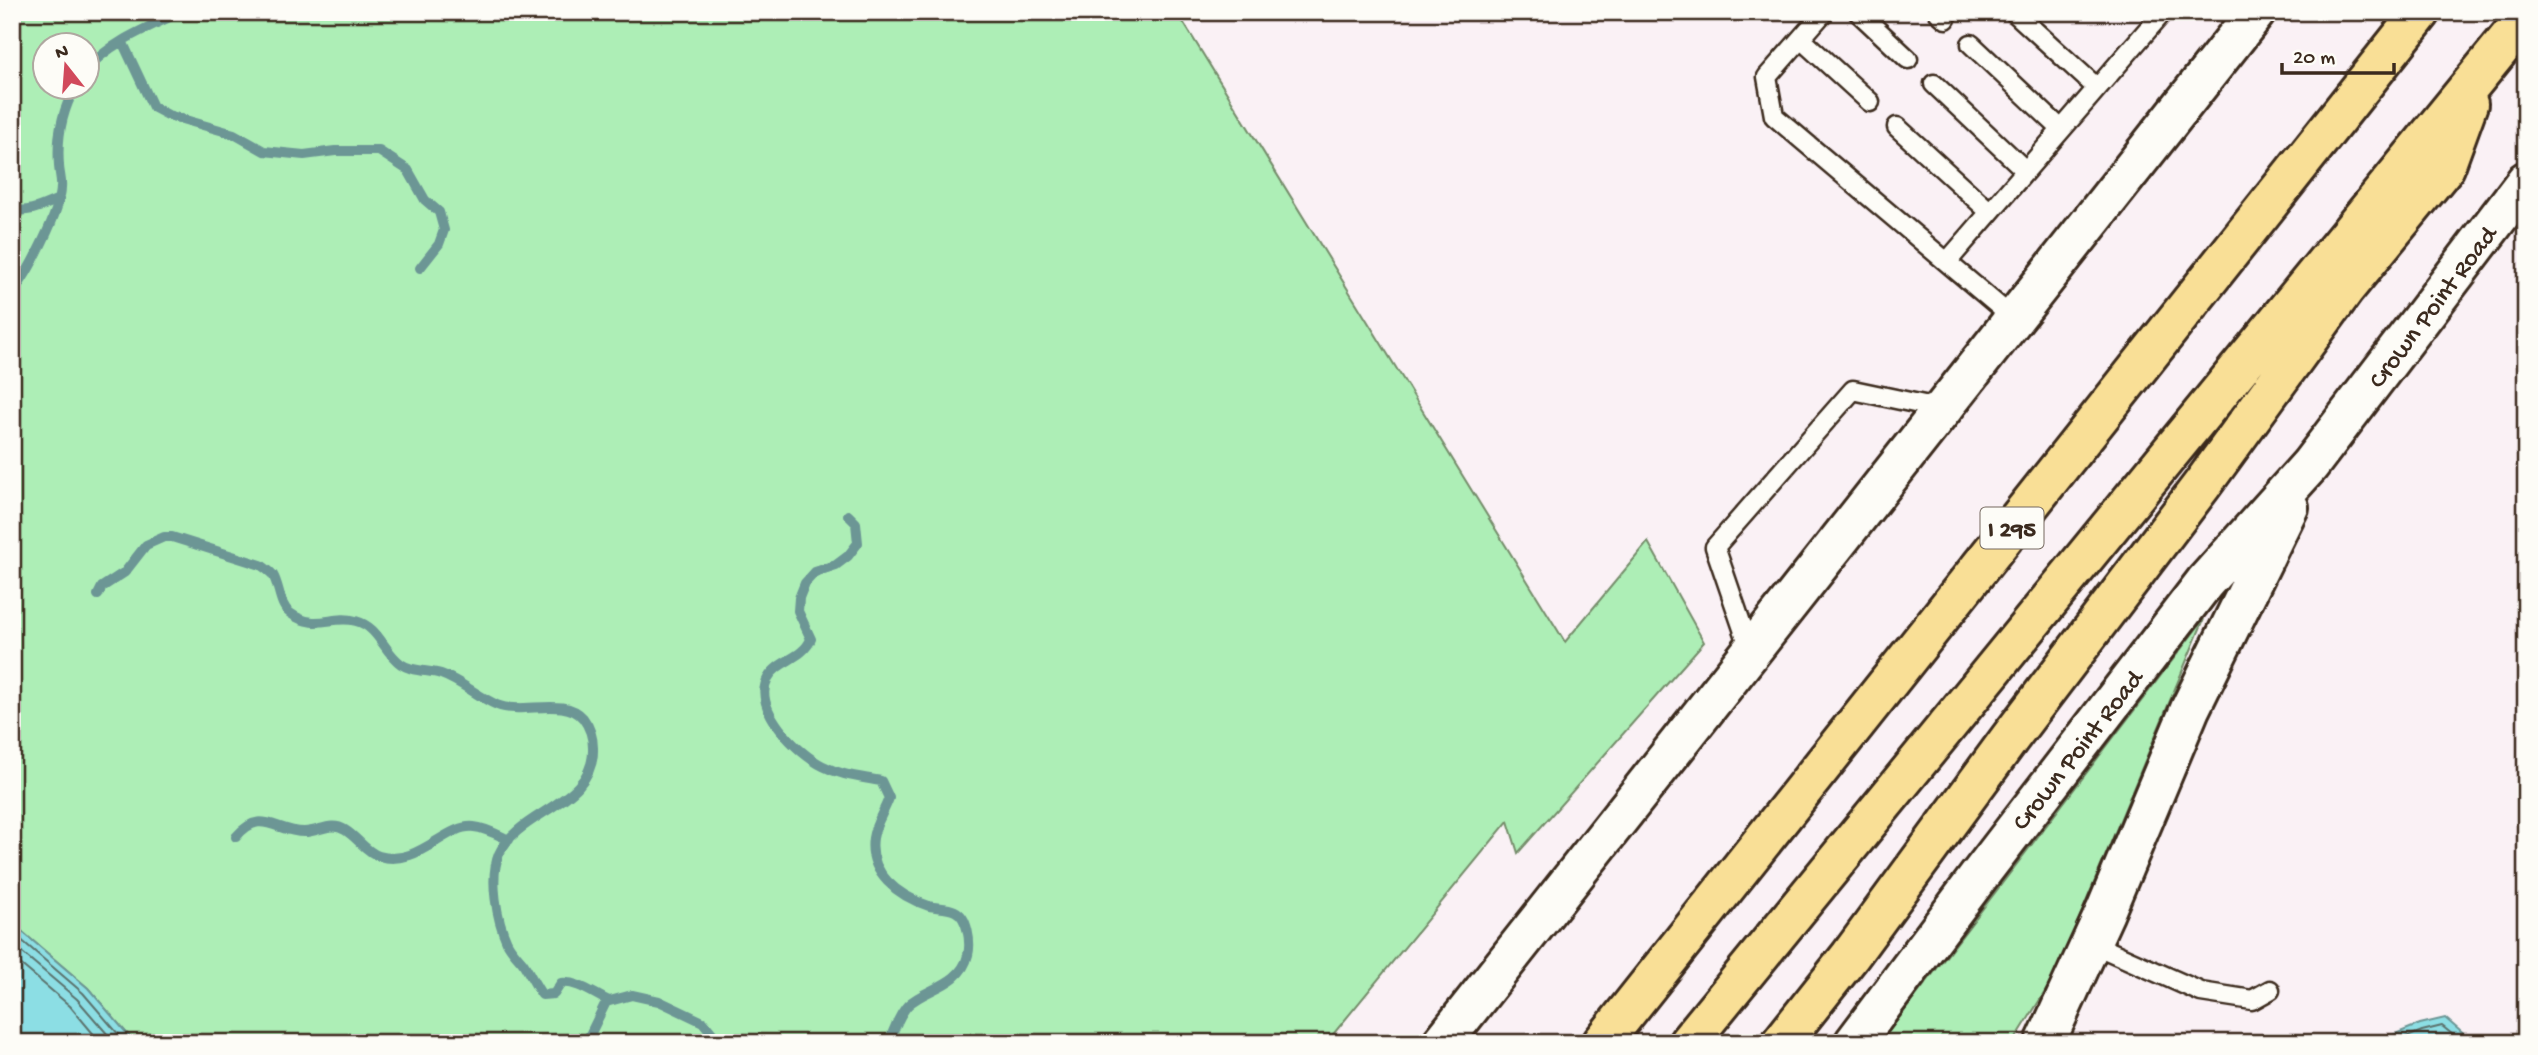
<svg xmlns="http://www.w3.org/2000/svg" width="2538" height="1055" viewBox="0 0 2538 1055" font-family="'Gochi Hand',sans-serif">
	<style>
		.green { fill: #adeeb6; stroke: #748c6a; stroke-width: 2; fill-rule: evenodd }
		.water { fill: #8cdee4; stroke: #6c9695; stroke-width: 2 }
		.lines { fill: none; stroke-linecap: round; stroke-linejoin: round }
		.shore { stroke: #5b726d; stroke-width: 2 }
		.stream { stroke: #6c9695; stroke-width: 10 }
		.lane-casing { stroke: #3b2a1e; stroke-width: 23 }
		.secondary-casing { stroke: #3b2a1e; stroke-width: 44 }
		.highway-casing { stroke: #3b2a1e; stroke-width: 44 }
		.lane { stroke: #fdfcf7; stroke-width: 18 }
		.secondary { stroke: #fdfcf7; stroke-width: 38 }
		.highway { stroke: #f9df96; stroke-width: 38 }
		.labels { text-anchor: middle; stroke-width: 7; stroke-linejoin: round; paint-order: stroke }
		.shield { fill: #fdfcf7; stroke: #75695f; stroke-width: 2 }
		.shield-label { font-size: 24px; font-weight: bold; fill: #3b2a1e }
		.street-label { font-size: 26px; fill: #3b2a1e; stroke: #fdfcf7 }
	</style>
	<rect width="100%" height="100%" fill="#faf1f5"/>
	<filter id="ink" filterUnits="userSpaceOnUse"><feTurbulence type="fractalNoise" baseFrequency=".0143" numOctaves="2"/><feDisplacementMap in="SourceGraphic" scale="14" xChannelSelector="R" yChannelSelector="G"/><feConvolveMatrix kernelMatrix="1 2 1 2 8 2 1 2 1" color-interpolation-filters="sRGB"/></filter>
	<g filter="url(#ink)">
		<!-- green -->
		<path class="green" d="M12 12H1177L1565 642 1648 542 1704 642 1518 853 1508 821 1326 1043H135L88 988 12 923ZM46 46H88V88H46Z
			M2204 619 2056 974 2013 1043H1880Z"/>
		<!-- water -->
		<path class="water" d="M12 923 88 988 135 1043H12Z
			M2445 1018 2474 1043H2373L2420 1024Z"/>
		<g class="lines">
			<!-- shore -->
			<path class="shore" d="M12 932 83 993 126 1043
				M12 944 77 999 115 1043
				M12 957 70 1006 101 1043
				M2392 1043 2422 1031 2442 1026 2463 1043"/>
			<!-- stream -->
			<path class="stream" d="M122 41 153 107 168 115 234 134 264 151 304 155 335 151H379L408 170 425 200 439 212 444 230 439 244 420 268
				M88 68C112 41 148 28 180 12
				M12 209C28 214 44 205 59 199
				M12 293C28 275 61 210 61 187 62 180 59 172 59 165 57 139 62 111 75 88
				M848 515 856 523 858 543 848 556 836 565 815 572 805 583 799 598 798 611 811 639C803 659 778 660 768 678 751 708 798 754 823 766 842 776 861 777 881 781L889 798C884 812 875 824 873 838 868 873 898 896 929 906 937 908 947 907 955 911 968 917 971 943 968 955 961 986 925 988 908 1005 899 1014 894 1031 888 1043
				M98 595 102 587 125 572 146 545 164 537H172L261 565C265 568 270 571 273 575 280 587 279 605 290 613 316 632 333 614 356 621 379 627 383 651 401 664 412 672 429 670 441 674 461 681 478 697 497 705 522 715 565 696 583 718 589 726 593 737 593 748 595 804 518 811 499 854 489 878 497 920 507 942 511 950 518 957 523 963 530 974 535 985 542 995L554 994 561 983C578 981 593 994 609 1001
				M236 837C261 807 275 832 304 832 319 832 331 821 345 830 357 837 366 852 379 856 418 868 445 824 474 827 486 828 498 835 509 840
				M586 1043 606 1002 632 995 659 1001 703 1022 720 1043"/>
			<!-- lane casing -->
			<g class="lane-casing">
				<path id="lane" d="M1824 12 1767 77 1774 116 2014 319
					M1858 12 1908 59
					M1938 12 1946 19
					M2014 12 2097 88
					M1801 39 1870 102
					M1971 44 2061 129
					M1934 84 2025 170
					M1897 127 1990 212
					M1947 262 2163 12
					M1751 652 1715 547 1853 390 1943 409
					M2091 943 2201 992 2252 1000 2270 990"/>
			</g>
			<!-- secondary casing -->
			<g class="secondary-casing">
				<path id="secondary" d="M1442 1043 2256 12
					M1854 1043 1979 876 2205 582 2310 465 2526 181
					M2045 1043 2105 912 2190 709 2289 507"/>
			</g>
			<!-- highway casing -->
			<g class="highway-casing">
				<path id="highway" d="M1602 1043 2421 12
					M1688 1043 2526 17
					M1781 1043 1850 956 2010 738 2202 485 2344 290 2445 167 2468 104"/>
			</g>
			<!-- lane -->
			<use href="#lane" class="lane"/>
			<!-- secondary -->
			<use href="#secondary" class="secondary"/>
			<!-- highway -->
			<use href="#highway" class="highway"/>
		</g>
	</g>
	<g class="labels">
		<!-- shield labels -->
		<rect class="shield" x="1980.5" y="507.5" width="63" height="41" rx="5"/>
		<g class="shield-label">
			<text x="2012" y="536">I 295</text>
		</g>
		<!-- street labels -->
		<g class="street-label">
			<text transform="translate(2431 306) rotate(-53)" y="9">Crown Point Road</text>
			<text transform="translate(2076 749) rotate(-52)" y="9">Crown Point Road</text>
		</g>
	</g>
	<!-- margin -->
	<rect width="2538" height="1055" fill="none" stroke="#fdfcf7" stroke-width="42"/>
	<rect x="21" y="21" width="2496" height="1013" fill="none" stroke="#3b2a1e" stroke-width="2.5" filter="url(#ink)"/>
	<!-- north arrow -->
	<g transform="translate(66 66) rotate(343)"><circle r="33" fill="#fdfcf7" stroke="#afa8a0" stroke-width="2"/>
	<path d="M0-5L12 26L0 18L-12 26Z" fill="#d1495b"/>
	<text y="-10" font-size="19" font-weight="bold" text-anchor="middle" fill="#3b2a1e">N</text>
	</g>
	<!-- scale -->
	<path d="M2282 63v10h112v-10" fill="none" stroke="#3b2a1e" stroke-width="3.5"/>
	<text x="2293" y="63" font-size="21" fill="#3b2a1e" stroke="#fdfcf7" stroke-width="5" paint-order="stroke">20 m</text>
</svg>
